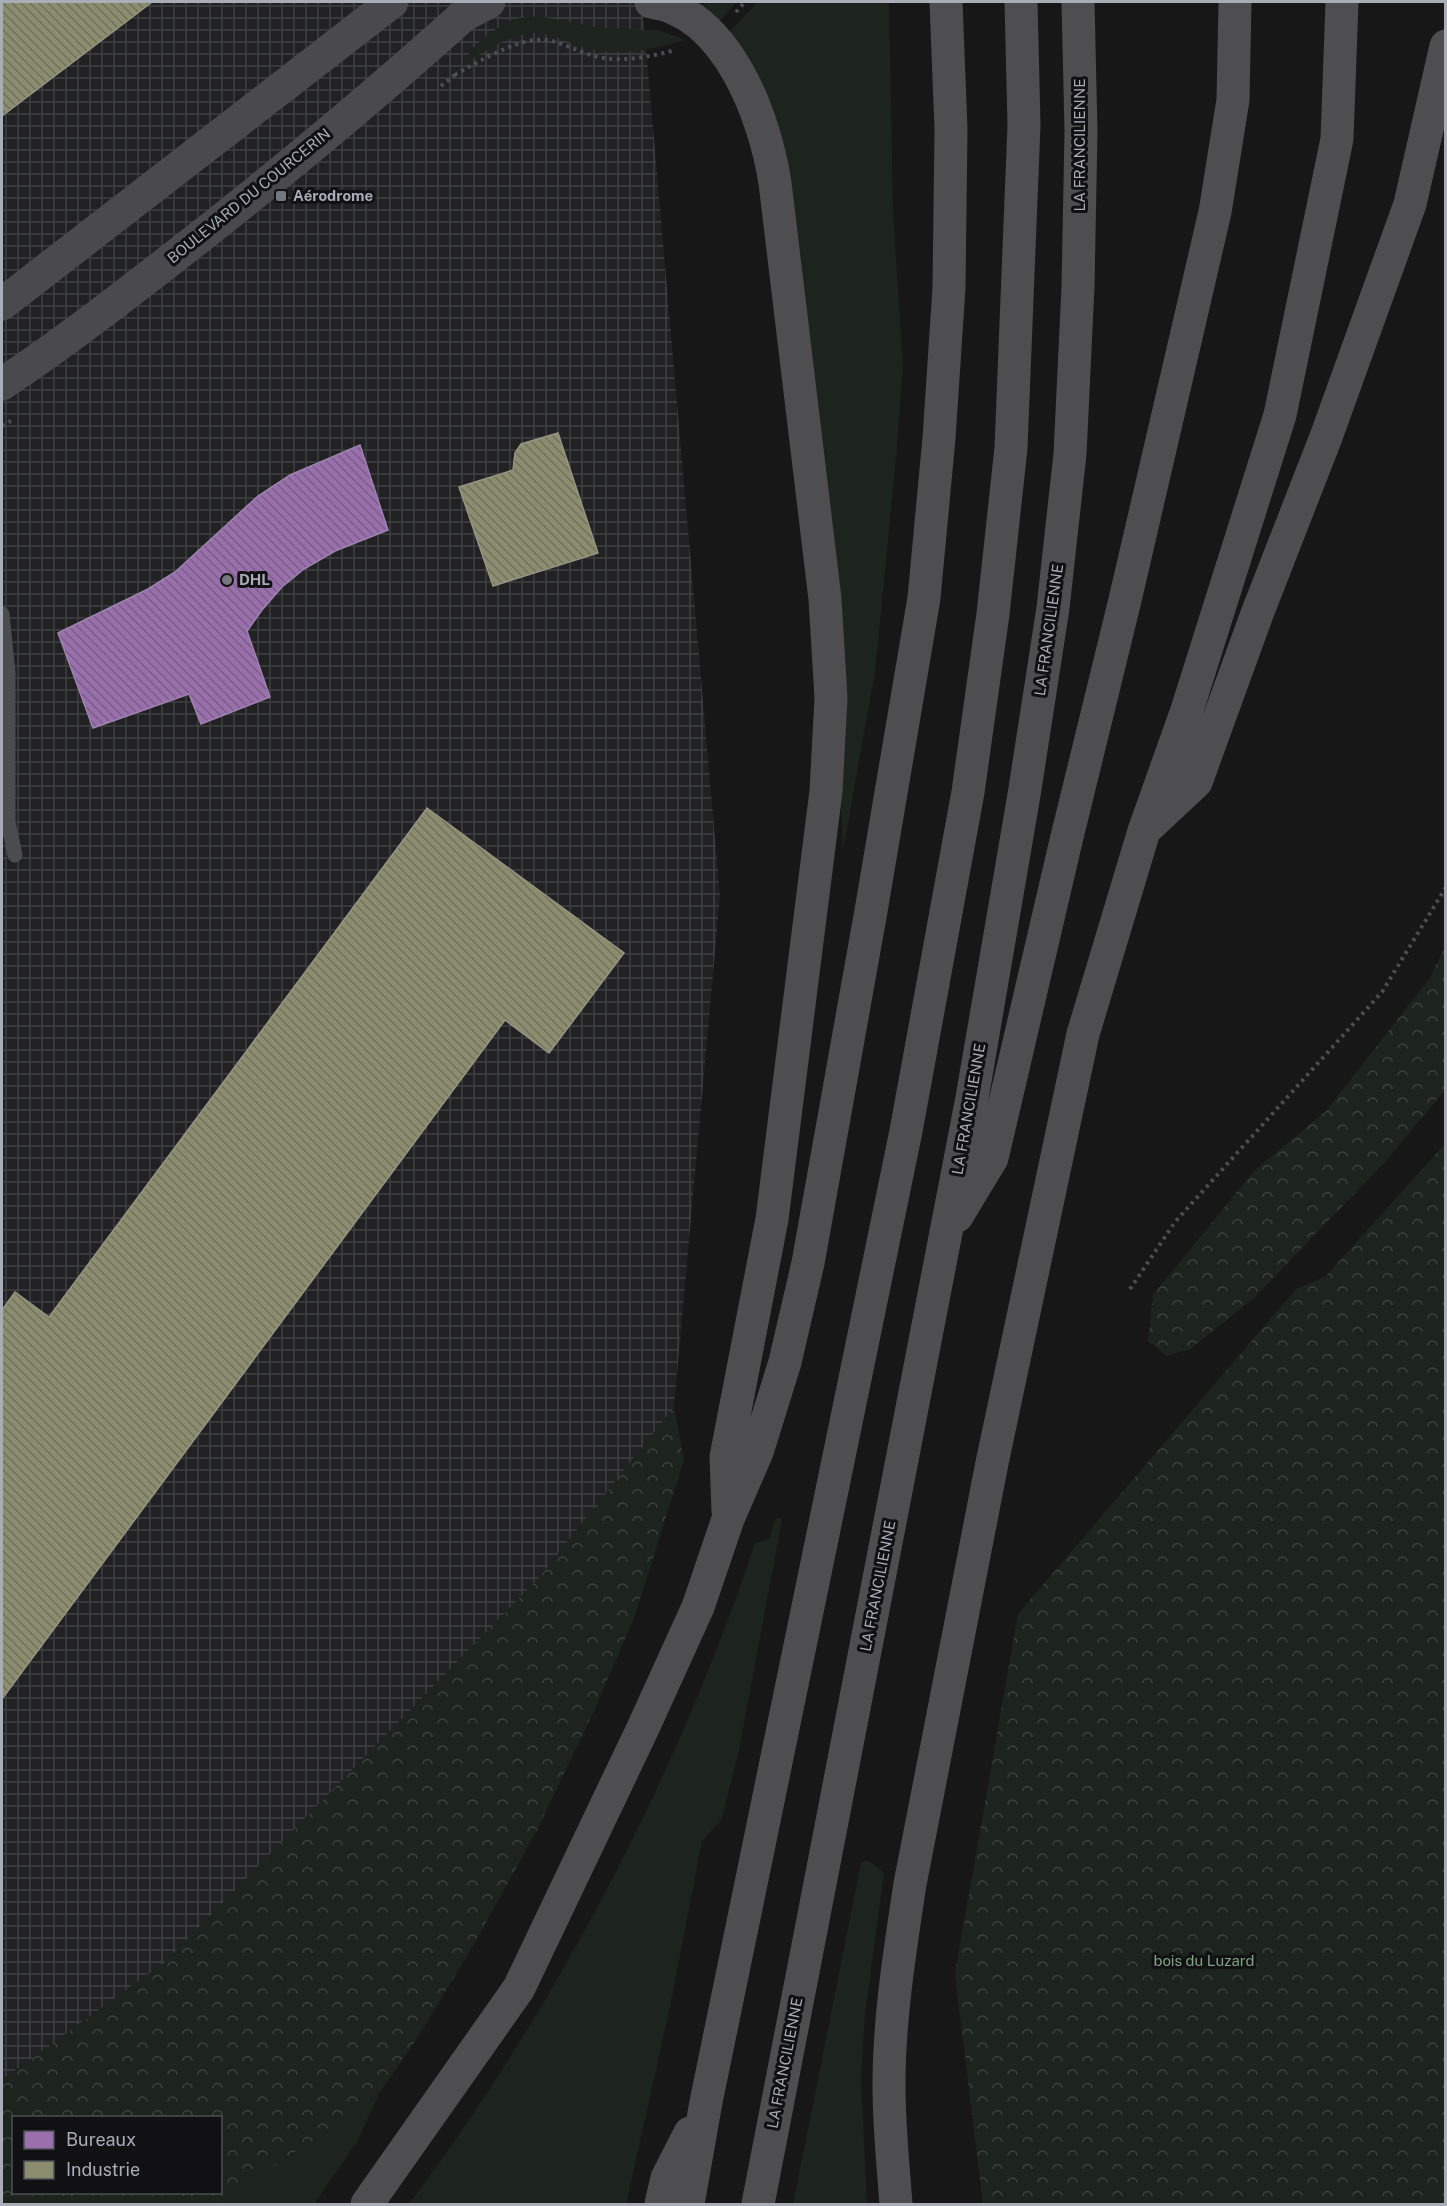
<svg xmlns="http://www.w3.org/2000/svg" width="1447" height="2206" viewBox="0 0 1447 2206" font-family="'Public Sans',sans-serif">
	<style>
		.industrial { fill: url(#industrial-grid) }
		.green { fill: #1d241e }
		.forest { fill: url(#forest-crowns); fill-rule: evenodd }
		.offices { fill: url(#offices-back-hatch); stroke: #9e82af; stroke-width: 1.5 }
		.industry { fill: url(#industry-back-hatch); stroke: #949684; stroke-width: 1.5 }
		.lines { fill: none; stroke-linecap: round; stroke-linejoin: round }
		.path { stroke: #4d4e52; stroke-width: 4; stroke-dasharray: 3 4.5; stroke-linecap: butt }
		.lane { stroke: #4b4c50; stroke-width: 15 }
		.secondary { stroke: #4a4a4e; stroke-width: 33 }
		.highway { stroke: #4e4e51; stroke-width: 33 }
		.poi-dot { fill: #757880; stroke: #111113; stroke-width: 2 }
		.labels { text-anchor: middle; stroke-width: 6; stroke-linejoin: round; paint-order: stroke }
		.street-label { font-size: 15px; fill: #a8adb8; stroke: #111113 }
		.poi-label { font-size: 15px; font-weight: bold; fill: #a8adb8; stroke: #111113; text-anchor: start }
		.park-label { font-size: 15px; fill: #7fa381; stroke: #111113 }
	</style>
	<defs>
		<pattern id="industrial-grid" width="8" height="8" patternUnits="userSpaceOnUse" patternTransform="scale(1.5)"><rect width="8" height="8" fill="#212123"/><path d="M0 4h8M4 0v8" fill="none" stroke="#3e3f41"/></pattern>
		<pattern id="forest-crowns" width="20" height="18" patternUnits="userSpaceOnUse" patternTransform="scale(1.5)"><rect width="20" height="18" fill="#1d241e"/><path d="M2 6a3 3 0 1 1 6 0M12 15a3 3 0 1 1 6 0" fill="none" stroke="#3b413d"/></pattern>
		<pattern id="offices-back-hatch" width="6" height="6" patternUnits="userSpaceOnUse" patternTransform="scale(1.5)"><rect width="6" height="6" fill="#9970ab"/><path d="M-1 5l2 2M0 0l6 6M5-1l2 2" fill="none" stroke="#7a5e88"/></pattern>
		<pattern id="industry-back-hatch" width="6" height="6" patternUnits="userSpaceOnUse" patternTransform="scale(1.5)"><rect width="6" height="6" fill="#8c8c6e"/><path d="M-1 5l2 2M0 0l6 6M5-1l2 2" fill="none" stroke="#71725e"/></pattern>
	</defs>
	<rect width="100%" height="100%" fill="#171717"/>
	<!-- industrial -->
	<path class="industrial" d="M2 2H642L720 896 674 1407 538 1579 165 1962 2 2080Z"/>
	<!-- green -->
	<path class="green" d="M707 2H737L719 22 701 6Z
		M758 2H889L893 212 903 366 895 469 875 672 843 850 840 779 793 229 728 33Z
		M539 16 600 28 658 30 686 40C655 49 623 56 590 49 571 45 553 32 532 33 508 35 485 52 465 63 466 48 501 23 515 19 523 17 532 17 539 16Z
		M776 1518H780L782 1520 738 1755 721 1821 702 1841 669 2012 626 2204H409C555 2009 678 1775 755 1543L769 1539Z
		M865 1861H870L884 1873 865 2014 861 2081 867 2204H793L861 1863Z
		M380 2092 358 2140 314 2204H215L358 2112Z"/>
	<!-- forest -->
	<path class="forest" d="M1445 947V1090L1384 1163 1254 1298 1190 1349 1167 1356 1148 1341 1153 1295 1254 1171 1326 1111 1430 978Z
		M1445 1144V2204H983L955 1974 1018 1614 1296 1289 1325 1277Z
		M674 1407 684 1460 634 1618 593 1713 537 1830 474 1944 418 2037 380 2092 358 2112 215 2204H2V2080L165 1962 538 1579ZM14 2118H220V2192H14Z"/>
	<!-- offices -->
	<path class="offices" d="M360 445 388 530 335 551 304 569 282 587 262 610 247 631 270 697 201 724 189 694 93 728 58 633 148 589 175 572 258 496 290 475Z"/>
	<!-- industry -->
	<path class="industry" d="M2 2H152L2 116Z
		M558 433 598 553 493 586 459 487 513 470 515 453 521 444Z
		M427 808 624 953 549 1053 505 1020 2 1699V1310L15 1292 49 1317Z"/>
	<g class="lines">
		<!-- path -->
		<path class="path" d="M736 12 745 2
			M455 73 456 74C476 63 514 41 536 40 555 38 576 51 594 56 620 63 650 57 675 50
			M441 86 456 74
			M2 426 14 419
			M1130 1289 1175 1222 1382 992 1446 887"/>
		<!-- lane -->
		<path class="lane" d="M2 614 8 673V822L15 855"/>
		<!-- secondary -->
		<path class="secondary" d="M2 304 392 2
			M2 384C74 336 142 282 210 229 297 160 382 89 464 15L489 2"/>
		<!-- highway -->
		<path class="highway" d="M651 2C727 13 765 117 775 183L825 599 831 698 826 791 772 1219 726 1457 728 1511
			M1150 825 1196 782 1257 614 1326 437 1410 204 1446 46
			M957 1216 992 1158 1066 841 1125 600 1215 212 1233 100 1235 2
			M367 2204 519 1988 643 1728 698 1607 728 1519 757 1452 785 1362 808 1263 871 911 924 598 939 438 949 288 951 129 946 2
			M661 2204 667 2178 690 2133
			M688 2204 706 2102 906 1131 968 792 993 614 1011 448 1024 125 1021 2
			M758 2204 972 1098 1024 795 1053 608 1070 454 1078 287 1081 131 1078 2
			M896 2204C893 2165 889 2125 889 2085 889 2018 900 1950 910 1884L992 1463 1083 1034 1144 831 1187 710 1280 415 1337 139 1342 2"/>
	</g>
	<!-- markers -->
	<g class="poi-dot">
		<rect x="275" y="190" width="12" height="12" rx="3"/>
		<circle cx="227" cy="580" r="6"/>
	</g>
	<g class="labels">
		<!-- street labels -->
		<g class="street-label">
			<text transform="translate(1080 145) rotate(-90)" y="5">LA FRANCILIENNE</text>
			<text transform="translate(249 196) rotate(-39)" y="5">BOULEVARD DU COURCERIN</text>
			<text transform="translate(1049 630) rotate(-82)" y="5">LA FRANCILIENNE</text>
			<text transform="translate(969 1109) rotate(-80)" y="5">LA FRANCILIENNE</text>
			<text transform="translate(878 1586) rotate(-79)" y="5">LA FRANCILIENNE</text>
			<text transform="translate(785 2063) rotate(-79)" y="5">LA FRANCILIENNE</text>
		</g>
		<!-- poi labels -->
		<g class="poi-label">
			<text x="293" y="201">Aérodrome</text>
			<text x="239" y="585">DHL</text>
		</g>
		<!-- park labels -->
		<g class="park-label">
			<text x="1204" y="1966">bois du Luzard</text>
		</g>
	</g>
	<!-- border -->
	<rect width="1447" height="2206" fill="none" stroke="#a8adb8" stroke-width="6"/>
	<!-- legend -->
	<rect x="12" y="2116" width="210" height="78" fill="#111113" stroke="#4d4f55" stroke-width="1.5"/>
	<rect x="24" y="2131" width="30" height="18" fill="#9970ab" stroke="#4d4f55" stroke-width="1.5"/>
	<text x="66" y="2146" font-size="18" fill="#a8adb8">Bureaux</text>
	<rect x="24" y="2161" width="30" height="18" fill="#8c8c6e" stroke="#4d4f55" stroke-width="1.5"/>
	<text x="66" y="2176" font-size="18" fill="#a8adb8">Industrie</text>
</svg>
